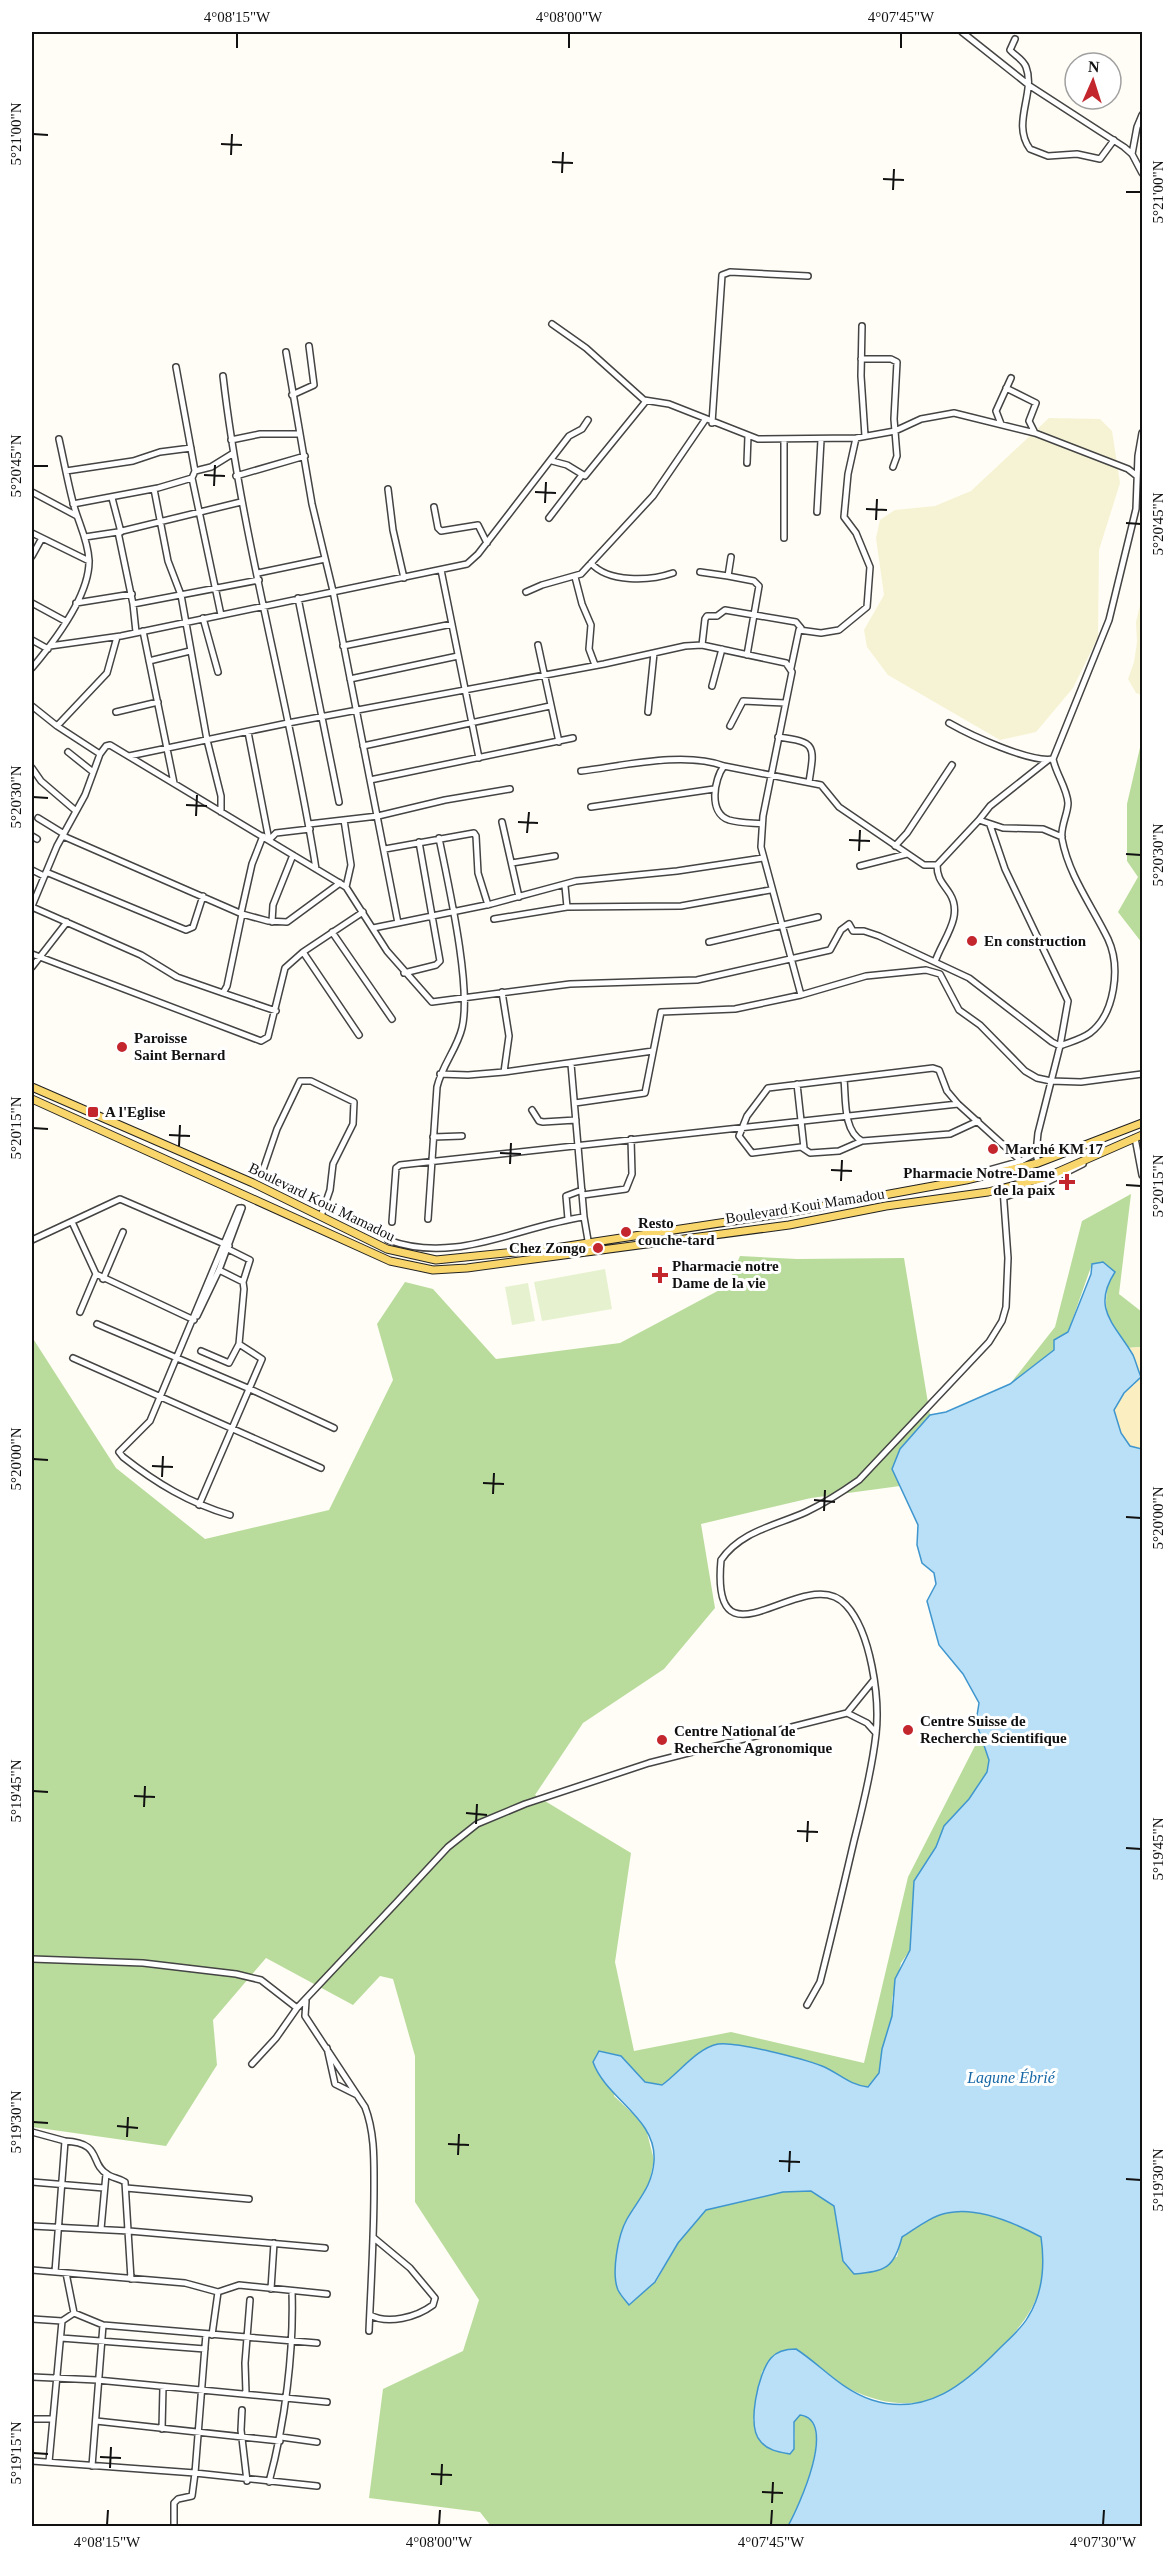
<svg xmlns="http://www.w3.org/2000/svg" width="1174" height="2558" viewBox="0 0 1174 2558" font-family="Georgia,serif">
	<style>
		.farmland { fill: #f6f3d4 }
		.forest { fill: #b9dc9c }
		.sand { fill: #fbeec1 }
		.pitch { fill: #e6f2cf }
		.water { fill: #b9e0f7; stroke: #3f96cf; stroke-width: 1.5 }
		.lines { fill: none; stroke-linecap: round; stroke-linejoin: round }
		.minor-casing { stroke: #444; stroke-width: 8 }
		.major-casing { stroke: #222; stroke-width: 9 }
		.minor { stroke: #fff; stroke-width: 5 }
		.major { stroke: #f9d66b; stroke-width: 7 }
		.ticks { fill: none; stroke: #111; stroke-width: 2 }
		.poi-dot { fill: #c4262e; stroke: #fff; stroke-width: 2 }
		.labels { text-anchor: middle; stroke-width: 6; stroke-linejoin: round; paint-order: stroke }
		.poi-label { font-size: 15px; font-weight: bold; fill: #111; stroke: #fff; text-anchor: start }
		.street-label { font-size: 15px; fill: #111; stroke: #fff }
		.water-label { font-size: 16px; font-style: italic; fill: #1768a6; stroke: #fff }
		.neatline { fill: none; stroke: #111; stroke-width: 2 }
		.ticks-label { font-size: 15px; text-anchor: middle; fill: #111 }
	</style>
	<rect width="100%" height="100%" fill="#fffdf5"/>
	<!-- farmland -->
	<path class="farmland" d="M1049 418 1100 419 1112 431 1120 483 1099 550 1098 637 1073 688 1036 732 1000 740 888 675 867 647 864 630 884 595 876 538 880 520 895 510 935 506 971 491Z
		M1142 597V695L1136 693 1128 679 1134 662 1137 642 1136 622Z"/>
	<!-- forest -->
	<path class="forest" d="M1142 739V943L1118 912 1138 877 1127 861V804Z
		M1131 1194 1119 1294 1142 1312V1347L1127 1348C1110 1320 1101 1315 1109 1282L1092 1264 1068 1332 1054 1340V1350L1010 1384 1055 1327 1082 1221Z
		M740 1256 797 1259 904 1258 930 1415 900 1449 892 1469 900 1486 811 1498 701 1524 715 1608 664 1669 583 1723 535 1795 631 1853 615 1962 634 2051 731 2032 864 2063 908 1877 980 1736 989 1760 987 1772 969 1799 944 1826 936 1847 914 1881 910 1950 901 1963 892 1999V2016L882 2049 879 2073 867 2087C844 2084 828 2066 805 2061 770 2052 730 2057 694 2057L662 2085 645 2082 621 2056 614 2096 645 2125 654 2160 647 2192 626 2220 656 2282 678 2243 705 2210 783 2192 812 2191 834 2206 843 2260 897 2257 902 2237C915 2229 931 2216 947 2213 978 2205 1014 2223 1041 2237 1049 2290 1033 2314 998 2351 983 2366 965 2386 945 2395 894 2417 841 2392 805 2355L762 2371 753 2421 795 2440 794 2421 799 2415C839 2420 798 2507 788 2526H491L480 2512 369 2498 383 2389 463 2351 479 2300 415 2202V2056L393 1979 380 1976 353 2005 266 1958 213 2020 217 2065 166 2146 32 2127V1337L116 1468 205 1539 329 1510 393 1380 377 1324 405 1282 433 1289 496 1359 620 1343 727 1286Z"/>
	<!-- sand -->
	<path class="sand" d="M1142 1347V1449L1130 1446 1121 1433 1114 1410 1124 1393 1135 1384 1133 1355 1127 1348Z"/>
	<!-- pitch -->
	<path class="pitch" d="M605 1269 612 1309 542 1321 534 1282Z
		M528 1283 535 1321 512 1325 505 1287Z"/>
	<!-- water -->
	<path class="water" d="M1103 1262 1115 1272C1091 1309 1115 1324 1133 1355 1136 1362 1138 1370 1141 1377L1124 1393 1114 1410 1121 1433 1130 1446 1142 1449V2526H788C798 2508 839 2420 800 2415L794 2422V2449L790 2454C779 2452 769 2451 761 2442 746 2427 758 2373 771 2358 777 2351 786 2349 796 2349 821 2365 841 2390 872 2400 926 2417 965 2384 1000 2348 1009 2339 1022 2328 1028 2317 1043 2293 1045 2265 1041 2237 1015 2223 977 2206 947 2213 931 2216 915 2229 902 2237 894 2269 885 2271 854 2274L843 2261 834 2206 811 2191 783 2192 706 2210 678 2243 655 2282 629 2305C626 2301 621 2296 618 2290 611 2273 618 2235 627 2219 639 2198 652 2187 654 2161 657 2118 606 2099 593 2062L599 2051 621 2056 645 2082 662 2085C679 2073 697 2048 718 2044 735 2041 804 2059 822 2066 839 2073 849 2085 868 2087L879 2073 882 2049 892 2016 895 1979 910 1950 914 1881 936 1847 944 1826 969 1799 987 1772 989 1760 976 1722 979 1703 963 1674 939 1645 927 1601 936 1584 934 1573 922 1563 917 1545 918 1525 892 1469 900 1449 930 1415 946 1412 1010 1384 1054 1350V1340L1068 1332 1091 1274 1092 1264Z"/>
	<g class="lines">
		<!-- minor casing -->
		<g class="minor-casing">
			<path id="minor" d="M962 32 1030 86 1124 147 1132 154 1142 173
				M1015 39 1010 50C1015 56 1023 59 1026 67 1036 93 1011 123 1030 149L1048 156 1077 154 1100 159 1114 140
				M1132 154 1137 127 1142 115
				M552 324 586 348 644 400 669 404 758 439 856 438 895 431 921 419 954 413 1035 433 1128 469 1137 476
				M862 326 861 376 865 436
				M286 352 312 504 333 591 398 923 373 928
				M861 359H891L897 362 894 419 897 456 893 467
				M223 376C242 542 290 704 316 869
				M1006 388 1036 403 1029 421 1035 433
				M292 395 314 385 309 346
				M712 423 722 275 730 272 808 276
				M1001 424 996 411 1011 378
				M231 440 260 434H300
				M552 461 567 465 585 476 646 401
				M747 463 748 436
				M66 471 133 461 160 452 191 448
				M195 471 211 467 232 454
				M236 476 305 456
				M192 478 221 615
				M154 489 168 561 181 595 207 740 221 796V812
				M388 489 393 530 404 578
				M32 492 77 516
				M112 498 121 532
				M73 504 158 488 192 478 195 471 176 367
				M434 507 438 528 441 531 478 525 487 543
				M817 512 821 440
				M549 518 582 475
				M118 532 241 502
				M32 533 89 561
				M85 537 118 532 133 604 136 632
				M784 538V440
				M32 556 42 538
				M591 563C608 583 650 581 673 573
				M441 570 479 758
				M700 572 728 576 731 557
				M258 573 325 559
				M728 576 754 581 759 586 747 655
				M575 577 582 604 591 625 589 649 595 665
				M526 592 542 585 581 574 653 496 705 420
				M298 598 339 802
				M32 603 65 621
				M76 603 132 594
				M133 604 259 580
				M203 618 218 672
				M143 631 174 783
				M32 640 48 649
				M538 645 559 742
				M702 645 705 619 707 616H717L725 610 796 622 801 628
				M50 646 121 636 467 564 478 554 569 436 582 429 588 420
				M343 646 452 624
				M149 661 190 651
				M32 668C53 643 90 595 89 560 88 540 79 524 74 506 68 484 64 461 59 439
				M791 668 799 630 821 633 839 630 867 607 870 567 856 533 844 517 848 474 856 438
				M350 679 458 656
				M712 686 722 649
				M32 706 57 726
				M116 712 158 702
				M648 712 654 653
				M949 723C970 735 1030 763 1053 759
				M730 726 743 701 785 703
				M248 732 269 840
				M778 737C816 742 815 745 809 782
				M363 746 550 706
				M68 752 93 772
				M100 754 57 726 107 673 117 637
				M129 756 288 723 604 664 685 646 702 645 786 663 792 672 763 816 761 847 801 995
				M32 768 41 781 76 811
				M581 771C623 766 684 751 724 766
				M370 780 573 738
				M591 807 714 789
				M38 818 64 834
				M344 820 351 865 346 887
				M979 820 990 806 1048 760
				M502 822 519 897
				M309 824 378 816 445 800 510 789
				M762 824C751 823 739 823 729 820 708 813 714 779 724 766L821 785 839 807 924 865H937L979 820 1003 828 1043 829 1062 837
				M990 825 1005 869 1068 1001 1060 1046 1038 1133 1036 1153 1038 1163
				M32 836 37 839
				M269 840 276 833 310 829
				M895 846 907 833 952 765
				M385 849 474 833 476 836 478 873 488 905
				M512 863 555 856
				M860 866 907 854
				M32 870 44 876
				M46 872 186 930 193 927 203 896
				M565 886 567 907
				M32 906 57 846 85 795 100 754 106 746 110 745 346 887 387 951 432 1002 570 984 697 980 830 950 841 930 849 924 853 931H864L879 936 969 978 1052 1042 1060 1046C1070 1042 1082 1039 1090 1033 1115 1014 1121 967 1108 939 1092 906 1069 876 1062 839 1060 827 1068 814 1068 803 1067 788 1056 774 1053 759L1109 620 1136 509 1138 456 1142 433
				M32 907 141 955 177 977 223 993 227 986 242 914 63 836
				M241 913 252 864 263 836
				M242 914 268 921 287 922 340 883
				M494 919 567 907 681 906 770 890
				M272 922 273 905 293 855
				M398 923 491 904 576 881 677 871 763 858
				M332 932 392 1019
				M709 942 818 917
				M303 952 359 1035
				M32 954 261 1041 268 1037 285 968 303 952 363 912
				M935 962C942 940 964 917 950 894 943 883 937 879 937 865
				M32 967 67 922
				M404 973 436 965 440 961 419 842
				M502 992 509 1036 504 1072
				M223 993 276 1011
				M571 1064 584 1217 590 1252
				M440 1074 468 1075 504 1072 653 1051
				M844 1079C846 1099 843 1131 862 1141L950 1134 978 1121
				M797 1084 804 1148
				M575 1103 645 1093 661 1012 735 1009 801 995 866 976 926 970 940 974 959 1010 980 1025 1025 1071 1037 1078 1051 1081 1081 1082 1142 1074
				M532 1110 539 1121 543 1122 576 1120
				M433 1137 462 1136
				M1135 1138 1142 1175
				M862 1141 839 1151 810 1153 801 1147 752 1153 739 1136 747 1116 768 1088 933 1068 939 1070 947 1091 958 1104 1021 1161
				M262 1173 277 1129 300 1081H311L354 1102 353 1124 333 1164 330 1190 321 1216
				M953 1180 1021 1161 1036 1153
				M583 1195 626 1189 632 1174 631 1139
				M1005 1197 1047 1182 1083 1164
				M428 1219 437 1087C442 1065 457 1049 462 1028 472 987 448 883 439 838
				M568 1219 566 1196 582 1190
				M72 1222 96 1274 194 1320
				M392 1222 396 1168 400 1165 958 1104
				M32 1240 120 1199 229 1246
				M388 1240C456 1265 518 1226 584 1217
				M228 1249 250 1260 243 1282
				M103 1279 123 1232
				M80 1312 96 1274
				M197 1316 219 1270 242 1208
				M97 1324 250 1389 334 1428
				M201 1351 229 1363 239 1344
				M73 1358 321 1468
				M199 1505 262 1359 239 1344 244 1289 243 1282 219 1270
				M230 1515C189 1503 156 1483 123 1457L119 1452 150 1421 239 1208H242
				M847 1713 867 1723 876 1733
				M32 1959 143 1963 236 1974 261 1980 297 2008
				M306 2001 305 2016 365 2107C375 2133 374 2161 374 2189 374 2236 371 2284 369 2331
				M807 2005 820 1982C832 1935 843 1888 854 1841 863 1806 872 1770 876 1734 880 1698 871 1632 846 1605 806 1560 710 1678 721 1560 741 1531 775 1526 806 1512 825 1503 842 1492 859 1480L989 1342 1002 1321 1006 1307 1008 1258 1003 1189
				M327 2048 335 2084 357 2095
				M252 2064 276 2038 297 2008 396 1903 448 1847 477 1824 525 1804 649 1763 847 1713 873 1681
				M32 2132 65 2141 55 2272
				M65 2141C103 2143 89 2163 107 2174 112 2178 119 2178 125 2182L131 2279
				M32 2182 104 2188
				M126 2188 249 2199
				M32 2226 129 2231 325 2248
				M101 2229 106 2174
				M32 2270 185 2283 218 2292 239 2285 327 2294
				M66 2273 74 2313
				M271 2289 274 2243
				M370 2315C388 2325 417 2317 433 2305L435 2298 410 2268 374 2238
				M32 2319 62 2321 74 2313 103 2325 317 2343
				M212 2335 218 2292
				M61 2338 205 2349
				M32 2377 97 2380 327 2402
				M246 2393 245 2363 250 2300
				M242 2410 241 2430 247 2481
				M32 2419H53
				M96 2421 280 2441
				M162 2429 163 2387
				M281 2437 317 2442
				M32 2461 195 2473 206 2334
				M49 2462 62 2321
				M92 2466 103 2325
				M269 2482C285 2423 294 2352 292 2291
				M174 2526V2503L178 2499 192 2496 195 2473 317 2486"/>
		</g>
		<!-- major casing -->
		<g class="major-casing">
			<path id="major" d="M32 1087 253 1183 387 1249 436 1260 555 1248 786 1213 966 1180 1038 1163 1142 1123
				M32 1099 390 1261 433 1270 467 1268 789 1225 886 1206 988 1192 1044 1178 1142 1135"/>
		</g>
		<!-- minor -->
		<use href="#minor" class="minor"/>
		<!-- major -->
		<use href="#major" class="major"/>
	</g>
	<!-- ticks -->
	<path class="ticks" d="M237 48V33M569 48V33M901 48V33M33 134 48 135M221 144 242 145M231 155 232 134M552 162 573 163M562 173 563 152M883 179 904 180M893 190 894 169M1126 192H1141M33 466H48M204 475 225 476M214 486 215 465M535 492 556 493M545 503 546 482M866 509 887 510M876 520 877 499M1126 523 1141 524M33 797 48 798M186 805 207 806M196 816 197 795M518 822 538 823M527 833 529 812M849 840 870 841M859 851 860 830M1126 854 1141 855M33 1128 48 1129M169 1135 190 1136M179 1146 180 1125M500 1153 521 1154M510 1164 511 1143M831 1170 852 1171M841 1181 842 1160M1126 1185 1141 1186M33 1459 48 1460M152 1466 173 1467M162 1477 163 1456M483 1483 504 1484M493 1494 494 1473M814 1500 835 1502M824 1511 825 1490M1126 1517 1141 1518M33 1791 48 1792M134 1796 155 1797M144 1807 145 1786M466 1813 487 1815M476 1824 477 1804M797 1831 818 1832M807 1842 808 1821M1126 1848 1141 1849M33 2122 48 2123M117 2126 138 2128M127 2137 128 2117M448 2144 469 2145M458 2155 459 2134M779 2161 800 2162M789 2172 790 2151M1126 2179 1141 2180M33 2453 48 2454M100 2457 121 2458M110 2468 111 2447M431 2474 452 2475M441 2485 442 2464M762 2492 783 2493M772 2503 773 2482M107 2525 108 2510M439 2525 440 2510M771 2525 772 2510M1103 2525 1104 2510"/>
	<!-- markers -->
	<g class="poi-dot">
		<circle cx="972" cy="941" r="6"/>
		<circle cx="122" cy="1047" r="6"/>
		<rect x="87" y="1106" width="12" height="12" rx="3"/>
		<circle cx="993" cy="1149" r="6"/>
		<path d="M1064 1173h6v6h6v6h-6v6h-6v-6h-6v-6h6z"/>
		<circle cx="626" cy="1232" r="6"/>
		<circle cx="598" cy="1248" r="6"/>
		<path d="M657 1266h6v6h6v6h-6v6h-6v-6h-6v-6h6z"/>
		<circle cx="908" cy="1730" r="6"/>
		<circle cx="662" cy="1740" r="6"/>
	</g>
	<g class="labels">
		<!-- poi labels -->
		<g class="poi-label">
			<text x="984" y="946">En construction</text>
			<text x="134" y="1043">Paroisse<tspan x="134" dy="17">Saint Bernard</tspan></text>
			<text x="105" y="1117">A l'Eglise</text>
			<text x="1005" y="1154">Marché KM 17</text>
			<text x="1055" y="1178" text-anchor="end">Pharmacie Notre-Dame<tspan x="1055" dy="17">de la paix</tspan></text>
			<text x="638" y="1228">Resto<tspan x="638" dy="17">couche-tard</tspan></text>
			<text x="586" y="1253" text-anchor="end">Chez Zongo</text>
			<text x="672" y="1271">Pharmacie notre<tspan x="672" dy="17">Dame de la vie</tspan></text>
			<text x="920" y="1726">Centre Suisse de<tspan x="920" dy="17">Recherche Scientifique</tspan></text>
			<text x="674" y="1736">Centre National de<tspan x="674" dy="17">Recherche Agronomique</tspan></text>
		</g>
		<!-- street labels -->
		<g class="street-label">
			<text transform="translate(322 1202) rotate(26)" y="5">Boulevard Koui Mamadou</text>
			<text transform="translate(805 1206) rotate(-9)" y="5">Boulevard Koui Mamadou</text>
		</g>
		<!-- water labels -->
		<g class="water-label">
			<text x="1011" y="2083">Lagune Ébrié</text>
		</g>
	</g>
	<!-- border -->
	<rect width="1174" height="2558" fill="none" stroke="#ffffff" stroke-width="66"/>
	<!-- north arrow -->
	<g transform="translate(1093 81) rotate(3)"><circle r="28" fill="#ffffff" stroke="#a0a0a0" stroke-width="1.5"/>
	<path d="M0-4.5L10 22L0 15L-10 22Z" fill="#c4262e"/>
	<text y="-9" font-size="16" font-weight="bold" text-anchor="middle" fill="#111111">N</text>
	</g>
	<rect x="33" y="33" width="1108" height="2492" class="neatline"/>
	<g class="ticks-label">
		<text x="237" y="22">4°08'15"W</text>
		<text x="569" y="22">4°08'00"W</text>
		<text x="901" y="22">4°07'45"W</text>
		<text transform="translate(16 134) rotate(-90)" y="5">5°21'00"N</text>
		<text transform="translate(1158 192) rotate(-90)" y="5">5°21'00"N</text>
		<text transform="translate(16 466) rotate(-90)" y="5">5°20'45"N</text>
		<text transform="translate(1158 524) rotate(-90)" y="5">5°20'45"N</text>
		<text transform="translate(16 797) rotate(-90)" y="5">5°20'30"N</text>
		<text transform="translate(1158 855) rotate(-90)" y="5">5°20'30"N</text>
		<text transform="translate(16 1128) rotate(-90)" y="5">5°20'15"N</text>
		<text transform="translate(1158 1186) rotate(-90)" y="5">5°20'15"N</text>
		<text transform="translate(16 1459) rotate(-90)" y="5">5°20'00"N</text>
		<text transform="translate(1158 1518) rotate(-90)" y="5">5°20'00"N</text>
		<text transform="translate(16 1791) rotate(-90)" y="5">5°19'45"N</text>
		<text transform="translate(1158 1849) rotate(-90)" y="5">5°19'45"N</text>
		<text transform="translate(16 2122) rotate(-90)" y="5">5°19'30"N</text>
		<text transform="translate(1158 2180) rotate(-90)" y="5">5°19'30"N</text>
		<text transform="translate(16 2453) rotate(-90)" y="5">5°19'15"N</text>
		<text x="107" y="2547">4°08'15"W</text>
		<text x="439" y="2547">4°08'00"W</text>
		<text x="771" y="2547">4°07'45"W</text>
		<text x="1103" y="2547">4°07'30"W</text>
	</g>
</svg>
